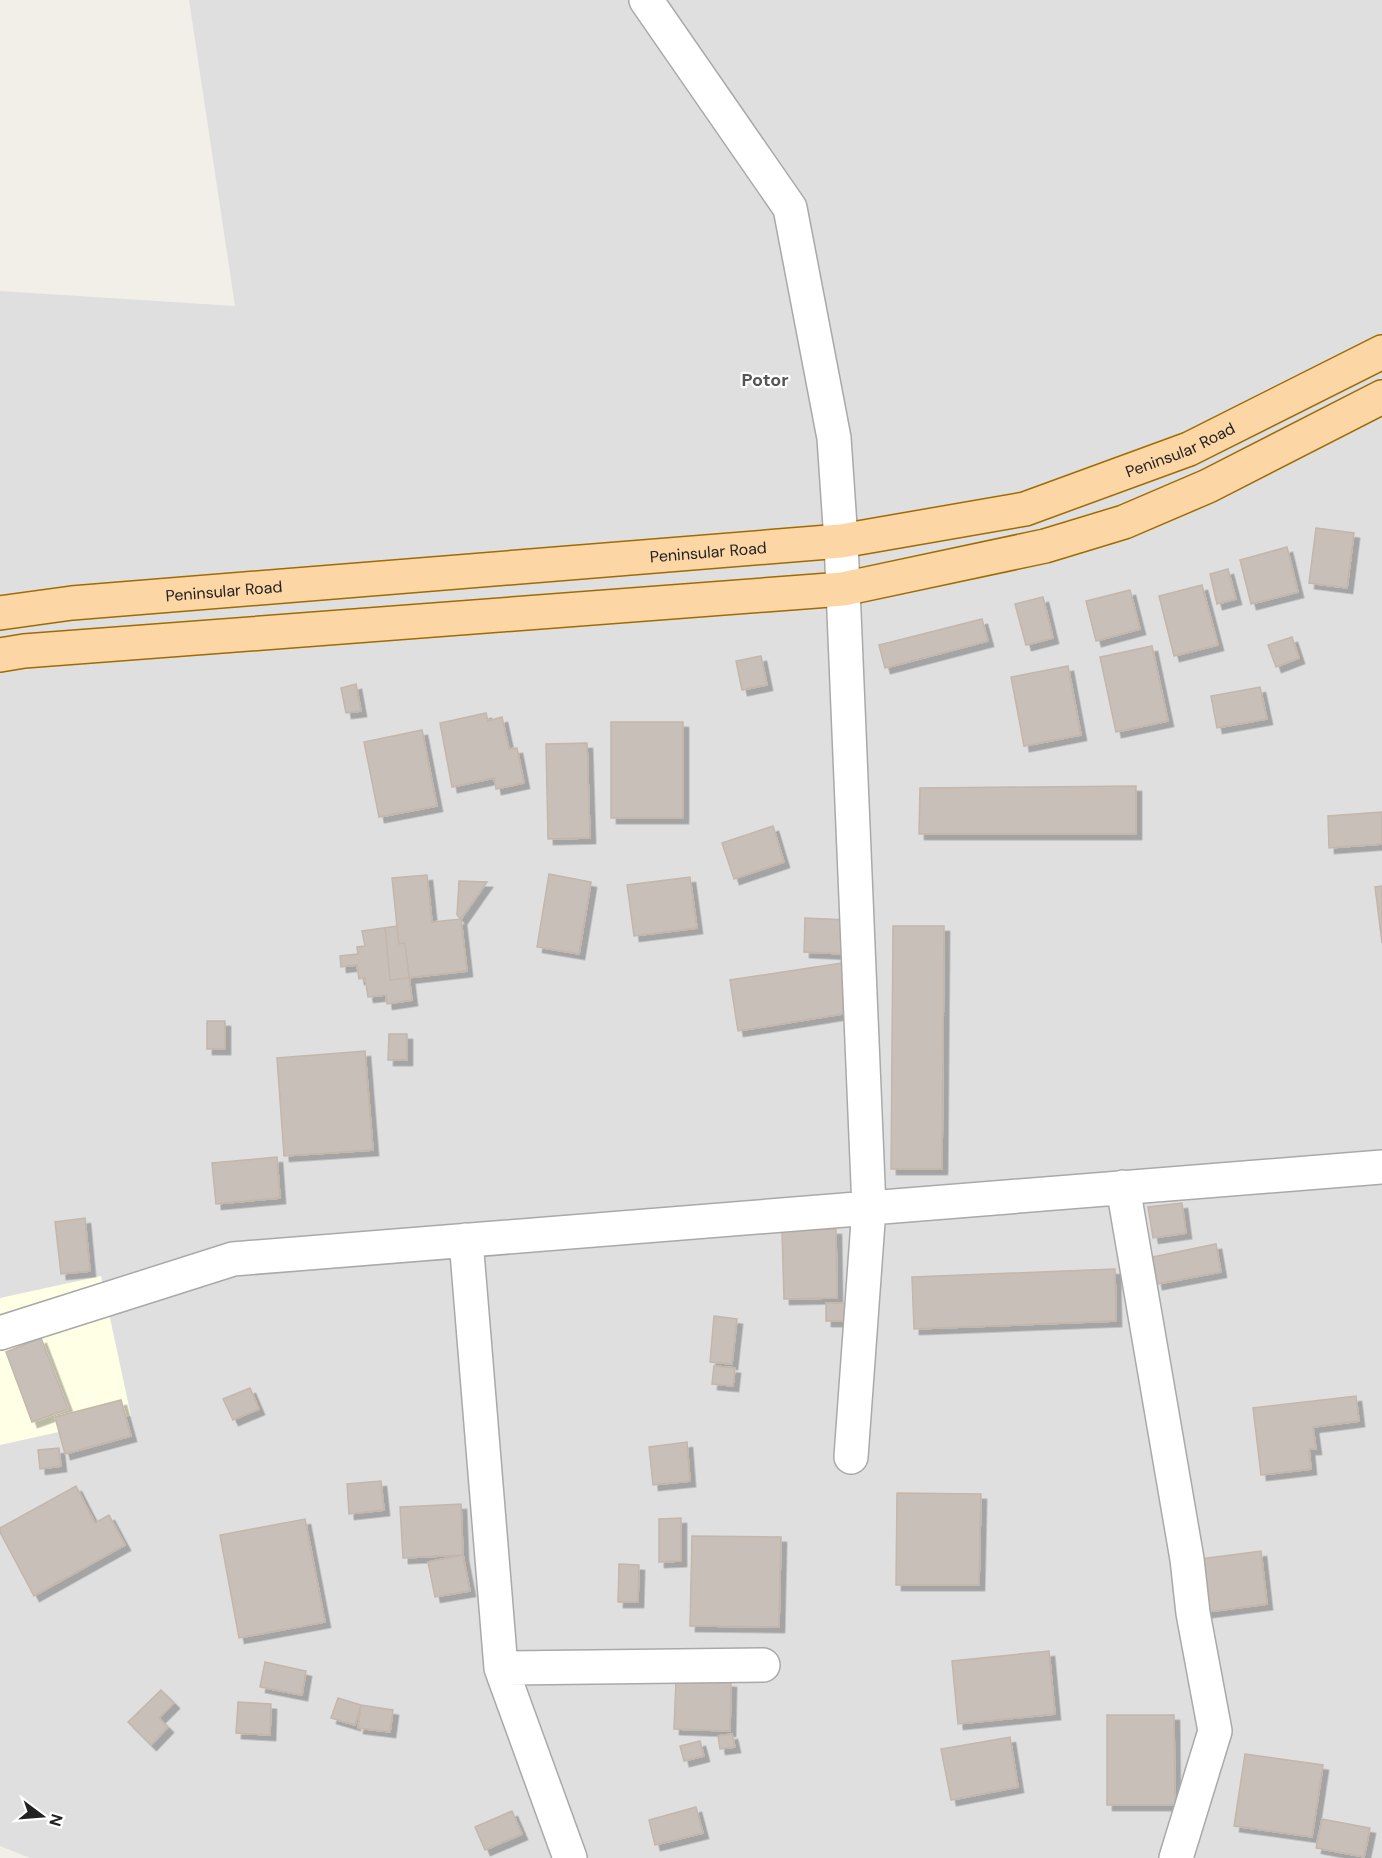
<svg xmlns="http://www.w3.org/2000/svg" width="1382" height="1858" viewBox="0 0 1382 1858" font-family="'DM Sans',sans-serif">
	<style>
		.residential { fill: #e0dfdf }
		.education { fill: #ffffe5 }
		.building { fill: #c7bfb8; stroke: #c4b6ab; stroke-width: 1.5; filter: url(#shadow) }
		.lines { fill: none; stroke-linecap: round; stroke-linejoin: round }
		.street-casing { stroke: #a9a9a9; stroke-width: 36 }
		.primary-casing { stroke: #a06b00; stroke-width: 36 }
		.street { stroke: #fff; stroke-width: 33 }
		.primary { stroke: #fcd6a4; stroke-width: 33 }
		.labels { text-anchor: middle; stroke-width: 4.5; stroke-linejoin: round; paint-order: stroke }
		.street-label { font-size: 16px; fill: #222; stroke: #fff }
		.neighbourhood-label { font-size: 18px; font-weight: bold; fill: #555; stroke: #fff }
	</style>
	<defs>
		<filter id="shadow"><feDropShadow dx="5.5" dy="5.5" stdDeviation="0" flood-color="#0004"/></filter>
	</defs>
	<rect width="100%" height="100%" fill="#f2efe9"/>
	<!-- residential -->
	<path class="residential" d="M189 0H1382V1858H30L0 1846V291L235 306Z"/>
	<!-- education -->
	<path class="education" d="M101 1276 131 1416 0 1445V1298Z"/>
	<!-- building -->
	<path class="building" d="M1316 528 1354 533 1347 588 1309 583Z
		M1287 547 1298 592 1251 604 1240 560Z
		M1228 569 1236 599 1217 604 1210 574Z
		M1202 585 1218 645 1174 656 1159 596Z
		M1130 590 1140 629 1096 641 1086 601Z
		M1043 597 1053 638 1026 645 1015 604Z
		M982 619 988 641 885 668 879 645Z
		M1292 637 1299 658 1276 667 1268 645Z
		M1152 646 1168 721 1116 732 1100 657Z
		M761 656 767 685 742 690 736 661Z
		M1068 666 1081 735 1024 746 1011 677Z
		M356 684 361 711 346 713 341 688Z
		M1260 687 1267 719 1217 728 1211 696Z
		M486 713 488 721 502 717 509 749 517 748 524 783 496 789 494 778 452 787 440 723Z
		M611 722H683V818H611Z
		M422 730 437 806 379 817 364 742Z
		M587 743 590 838 548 839 546 744Z
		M1136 786V834H919L920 788Z
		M1382 812V844L1329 848 1328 816Z
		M773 826 784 862 734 879 722 843Z
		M549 874 591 882 579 954 537 947Z
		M427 875 432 922 461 919 467 971 390 980 385 928 397 926 392 878Z
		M690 877 697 928 634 936 627 885Z
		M459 881 487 882 461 919 457 915Z
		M1382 886V943L1375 887Z
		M805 918 848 920 846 954 804 952Z
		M397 926 399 944 405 943 412 1000 387 1004 386 995 368 997 365 978 359 979 357 965 341 967 340 956 358 954 357 947 365 946 362 931Z
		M893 926H944L942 1169H891Z
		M841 963 849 1013 738 1031 730 980Z
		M207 1021H225V1049H207Z
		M389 1034H407V1060H388Z
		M365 1051 373 1150 284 1156 277 1058Z
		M277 1157 280 1198 216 1204 212 1163Z
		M1182 1203 1186 1233 1153 1238 1148 1207Z
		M85 1218 90 1271 61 1274 55 1222Z
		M836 1229 837 1298 784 1299 782 1231Z
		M1216 1244 1221 1272 1157 1284 1152 1257Z
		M1115 1269 1116 1321 914 1329 912 1277Z
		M826 1303H846V1321H826Z
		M714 1316 737 1319 732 1364 710 1362Z
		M41 1338 68 1409 32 1422 6 1352Z
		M714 1366 735 1368 733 1386 712 1384Z
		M250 1388 259 1409 233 1420 223 1399Z
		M1356 1396 1359 1421 1313 1427 1316 1449H1309L1311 1469 1261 1475 1253 1408Z
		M121 1400 131 1436 65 1454 55 1417Z
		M687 1442 690 1481 653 1485 649 1447Z
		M59 1448 61 1466 40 1469 38 1450Z
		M381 1481 384 1510 349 1514 347 1484Z
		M76 1486 95 1523 109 1515 125 1545 34 1596 0 1532V1528Z
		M897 1493 981 1494 979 1585H896Z
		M461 1504 463 1555 403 1558 400 1507Z
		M681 1518V1561L659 1562V1519Z
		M305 1519 325 1622 239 1638 220 1535Z
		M692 1536 781 1537 779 1627 690 1626Z
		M1261 1551 1267 1604 1200 1613 1193 1560Z
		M463 1555 470 1591 435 1597 428 1562Z
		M619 1564 639 1565 638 1602H618Z
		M1049 1651 1055 1714 958 1724 952 1661Z
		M265 1662 306 1671 302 1695 260 1687Z
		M676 1680 731 1682 730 1731 674 1729Z
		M161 1690 174 1703 159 1718 168 1727 151 1745 128 1722Z
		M338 1698 361 1705 355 1725 331 1718Z
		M238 1702 271 1704 270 1735 236 1733Z
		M361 1705 393 1710 390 1732 358 1728Z
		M1107 1715H1174L1175 1805H1107Z
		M732 1734 735 1747 720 1749 718 1736Z
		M1010 1737 1018 1787 951 1800 941 1749Z
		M700 1741 704 1756 684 1761 680 1746Z
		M1245 1754 1323 1765 1312 1837 1234 1826Z
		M696 1807 703 1833 655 1845 649 1820Z
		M512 1811 522 1834 485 1850 475 1827Z
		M1322 1819 1370 1828 1364 1857 1316 1848Z"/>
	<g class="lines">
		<!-- street casing -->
		<g class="street-casing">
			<path id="street" d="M646 0 790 208 834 438 841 541 869 1208 851 1457
				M1123 1187 1187 1559 1193 1613 1215 1731 1176 1858
				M466 1240 501 1668 763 1665
				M0 1333 233 1259 1382 1167
				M501 1668 570 1858"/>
		</g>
		<!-- primary casing -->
		<g class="primary-casing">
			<g id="primary">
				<path id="s1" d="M0 613 72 603 841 541 1025 509 1189 449 1382 352"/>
				<path d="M0 655 24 651 843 589 1045 546 1124 522 1208 486 1382 397"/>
			</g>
		</g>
		<!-- street -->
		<use href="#street" class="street"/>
		<!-- primary -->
		<use href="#primary" class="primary"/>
	</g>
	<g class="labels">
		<!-- street labels -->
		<g class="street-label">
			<text dy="6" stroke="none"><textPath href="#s1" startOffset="1197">Peninsular Road</textPath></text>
			<text dy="6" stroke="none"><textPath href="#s1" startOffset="711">Peninsular Road</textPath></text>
			<text dy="6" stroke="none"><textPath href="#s1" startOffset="225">Peninsular Road</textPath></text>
		</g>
		<!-- neighbourhood labels -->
		<g class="neighbourhood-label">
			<text x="765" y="386">Potor</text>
		</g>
	</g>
	<!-- north arrow -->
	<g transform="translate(42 1816) rotate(106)" stroke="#ffffff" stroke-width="4.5" paint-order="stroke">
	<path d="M0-4.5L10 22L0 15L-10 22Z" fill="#222222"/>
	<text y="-9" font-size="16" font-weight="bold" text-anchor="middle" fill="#222222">N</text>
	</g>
</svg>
